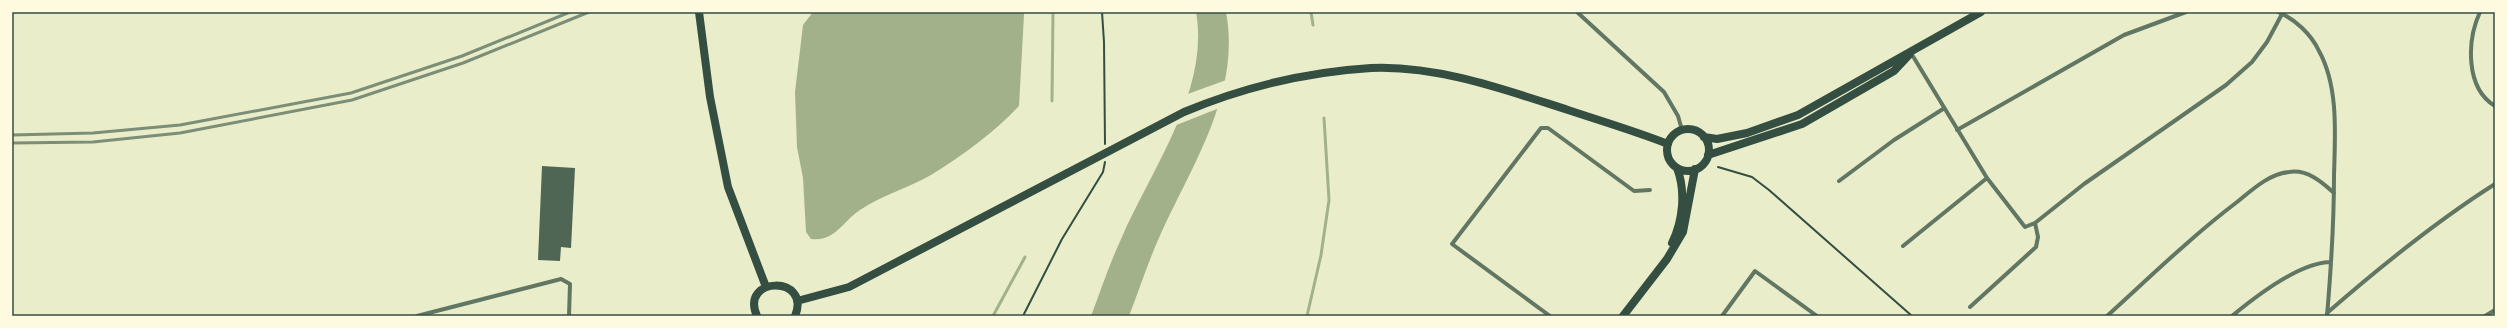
<svg xmlns="http://www.w3.org/2000/svg" width="2507" height="328" viewBox="0 0 2507 328" font-family="Commissioner,sans-serif">
	<style>
		.water { fill: #a3b18a }
		.pier { fill: #e9edc9 }
		.lines { fill: none; stroke-linecap: round; stroke-linejoin: round }
		.stream { stroke: #a3b18a; stroke-width: 3 }
		.building { fill: #4f6655 }
		.path { stroke: #344e41; stroke-width: 2 }
		.minor { stroke: #617663; stroke-width: 4 }
		.primary { stroke: #344e41; stroke-width: 8 }
		.rail { stroke: #7c8e77; stroke-width: 3 }
		.neatline { fill: none; stroke: #344e41; stroke-width: 1.5 }
	</style>
	<rect width="100%" height="100%" fill="#e9edc9"/>
	<!-- water -->
	<path class="water" d="M813 12H1024V15L1019 106C995 132 962 156 931 175 909 188 882 195 860 210 842 222 835 242 811 239L806 232 803 178 797 147 795 92 803 25Z
		M1196 12H1226C1241 91 1194 162 1162 231 1149 259 1140 288 1129 316H1091C1101 290 1110 262 1122 237 1152 168 1210 90 1196 12Z"/>
	<!-- pier -->
	<path class="pier" d="M1229 79 1222 107 1174 126 1185 95Z"/>
	<g class="lines">
		<!-- stream -->
		<path class="stream" d="M1311 12 1313 25
			M1052 101 1053 12
			M993 316 1025 257
			M1307 316 1321 255 1329 200 1324 118"/>
	</g>
	<!-- building -->
	<path class="building" d="M542 166 575 168 571 248 561 247 560 261 538 260Z"/>
	<g class="lines">
		<!-- path -->
		<path class="path" d="M1102 12 1104 42 1105 144
			M1718 167 1752 177 1769 190 1912 316
			M1023 316 1062 239 1103 172 1105 162"/>
		<!-- minor -->
		<path class="minor" d="M1577 12 1664 92 1678 116 1682 130
			M2278 12C2295 19 2311 34 2319 51 2339 87 2335 136 2334 176 2334 223 2331 269 2327 316
			M2480 12C2467 40 2465 88 2495 106
			M1911 53 1987 178 2025 227 2035 223 2084 184 2226 85 2252 62 2267 42 2282 14
			M1957 130 2124 35 2186 12
			M1839 181 1894 140 1943 109
			M1903 246 1987 178
			M1970 307 2036 247 2038 237 2035 223
			M2327 313C2381 266 2435 222 2495 184
			M417 316 561 279 570 284 569 316
			M1550 316 1452 244 1541 128H1548L1634 191 1650 190
			M1722 316 1755 271 1817 316
			M2107 316C2150 277 2191 237 2237 202 2253 189 2269 174 2289 172 2307 169 2322 182 2334 193
			M2232 316C2255 297 2300 262 2331 262
			M2485 316 2495 310"/>
		<!-- primary -->
		<path class="primary" d="M699 12 710 97 728 187 766 287
			M1667 150a21 21 0 1 1 42 0a21 21 0 1 1-42 0Z
			M1704 137 1717 139 1747 133 1798 115 1981 12
			M1708 155 1802 124 1894 71 1909 55
			M1672 243C1683 221 1686 191 1677 168
			M797 301 849 287 1184 112C1244 87 1305 72 1371 68 1437 65 1506 90 1568 110 1601 121 1635 131 1668 144
			M757 316C739 276 812 275 795 316
			M1623 316 1667 259 1683 232 1695 169"/>
		<!-- rail -->
		<path class="rail" d="M12 135 93 133 180 125 351 93 462 56 570 12
			M12 143 93 142 180 133 352 100 463 63 589 12"/>
	</g>
	<!-- border -->
	<rect width="2507" height="328" fill="none" stroke="#fefae0" stroke-width="26"/>
	<rect x="13" y="13" width="2481" height="302" class="neatline"/>
</svg>
